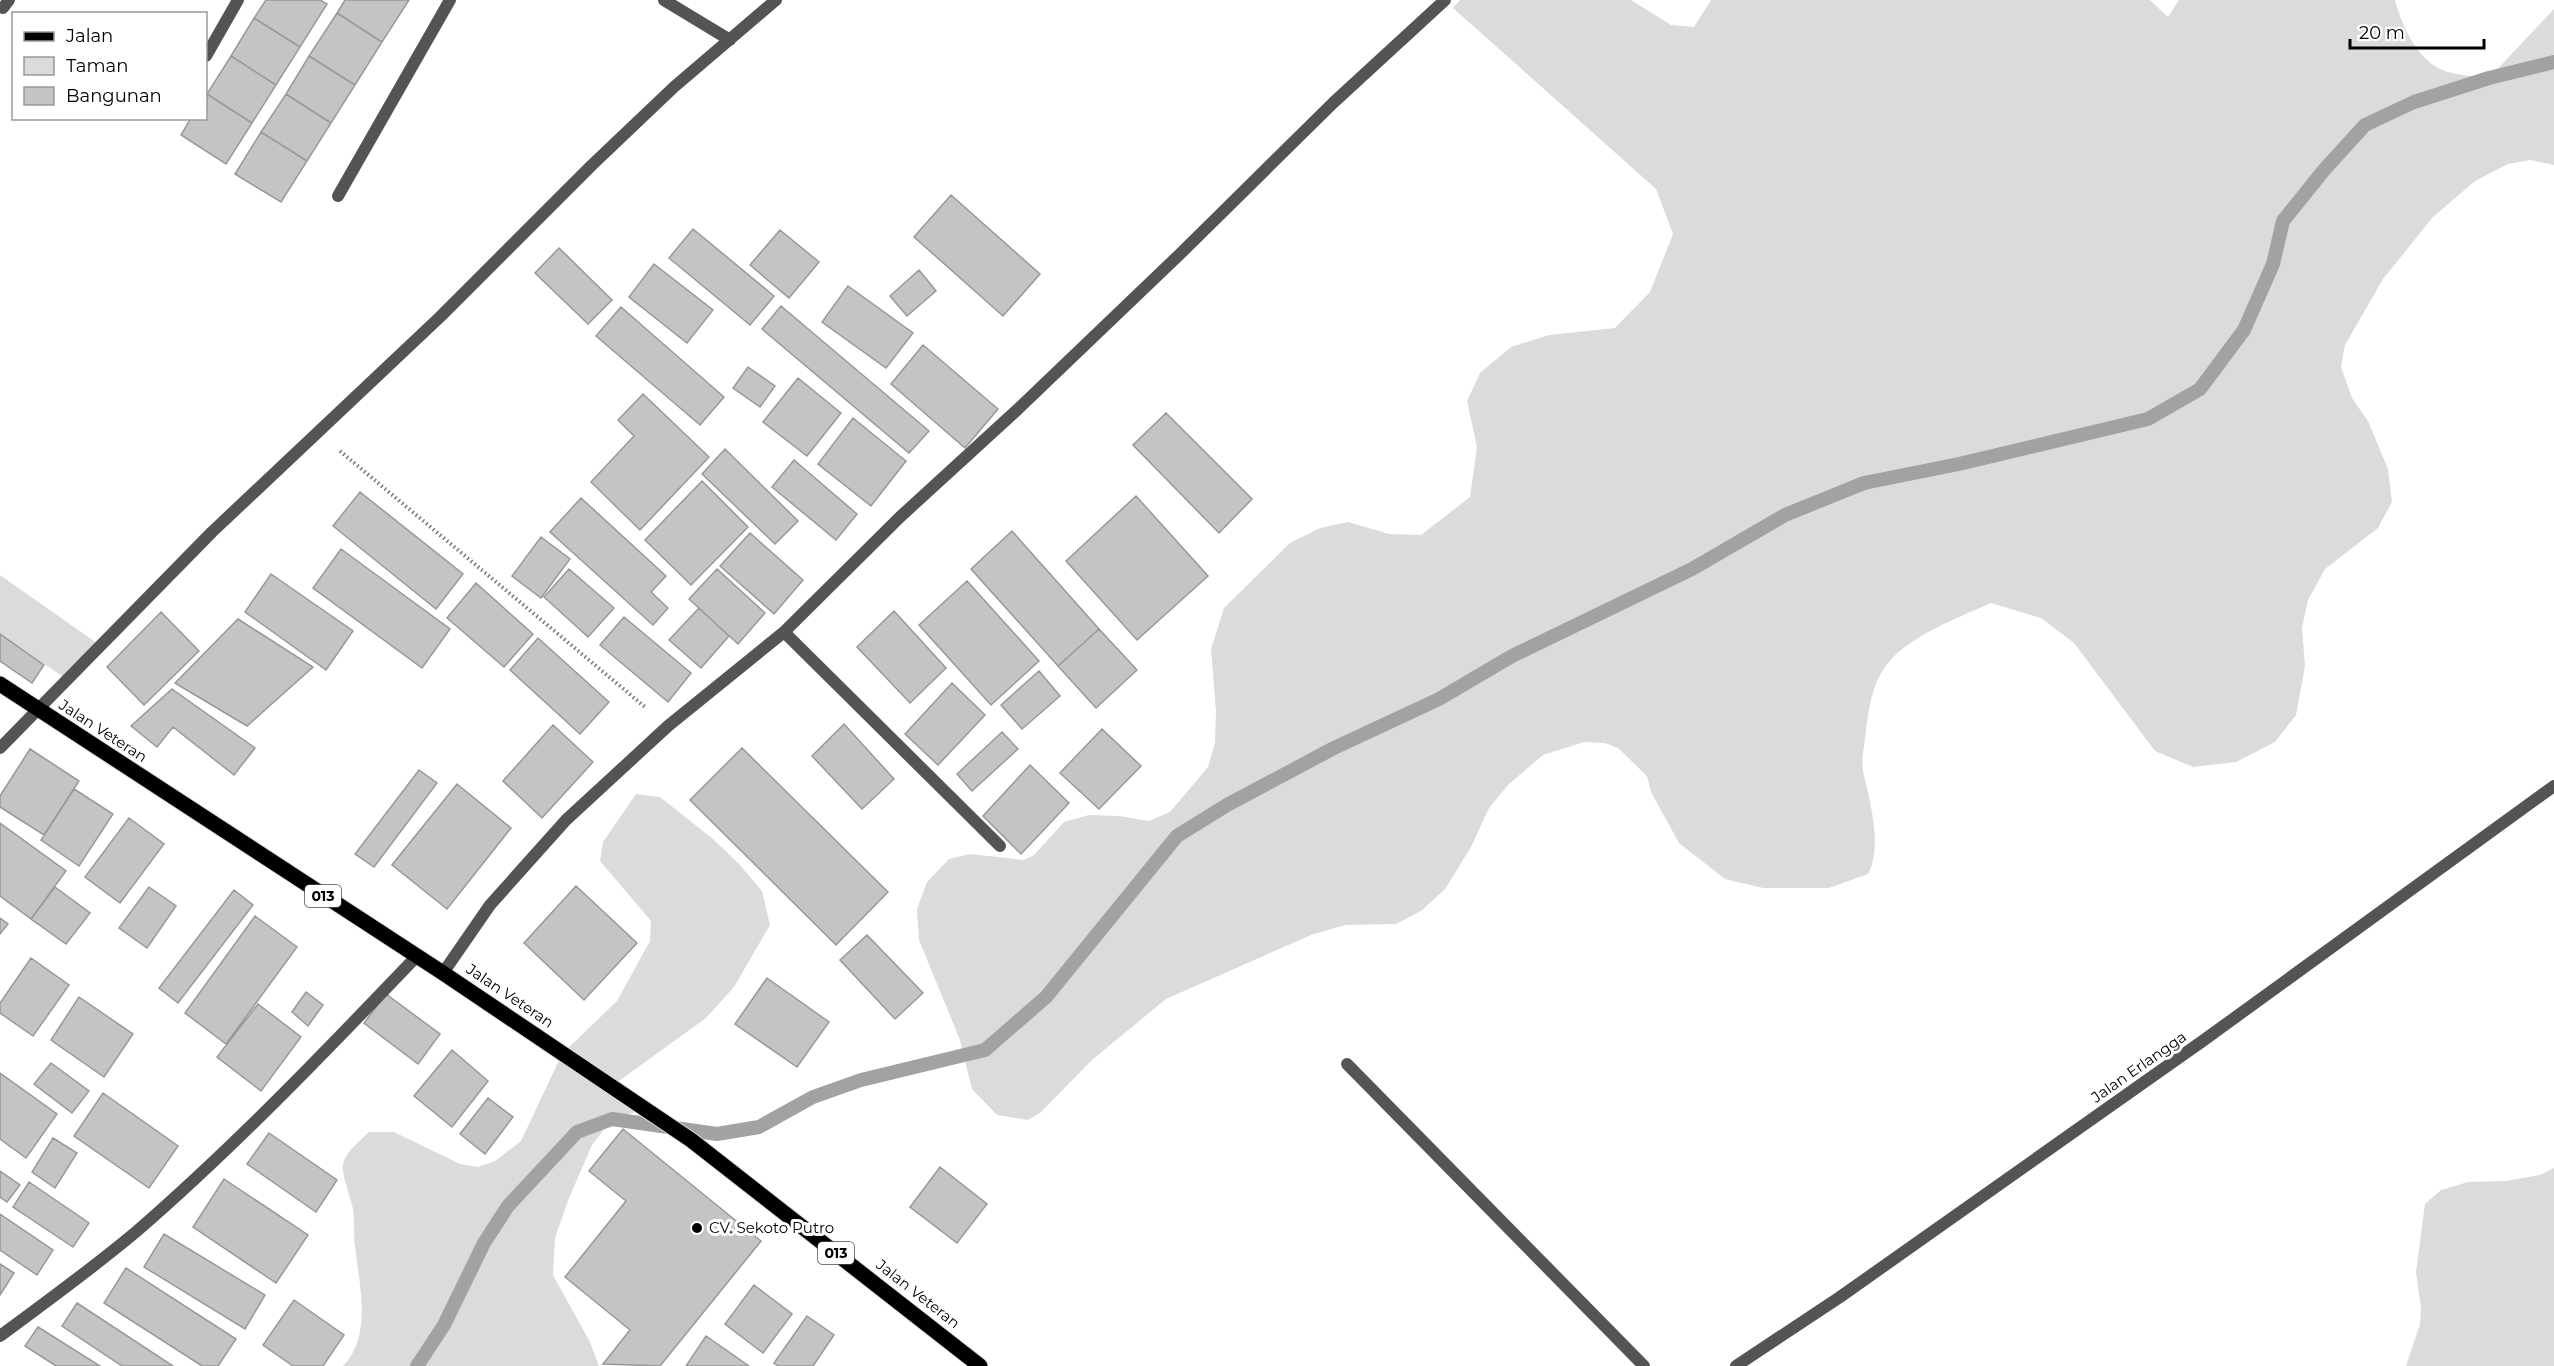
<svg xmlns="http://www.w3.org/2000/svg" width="2554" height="1366" viewBox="0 0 2554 1366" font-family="Montserrat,sans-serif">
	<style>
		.green { fill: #dbdbdb }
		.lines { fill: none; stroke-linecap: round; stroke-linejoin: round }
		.stream { stroke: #a2a2a2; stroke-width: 14 }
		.building { fill: #c4c4c4; stroke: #989898; stroke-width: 1.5 }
		.primary-casing { stroke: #dbdbdb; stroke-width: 17 }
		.path { stroke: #767676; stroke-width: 4; stroke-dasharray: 1.5 3; stroke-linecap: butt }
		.street { stroke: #545454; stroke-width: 12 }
		.primary { stroke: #000; stroke-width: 15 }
		.poi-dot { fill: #000; stroke: #fff; stroke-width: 2 }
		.labels { text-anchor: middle; stroke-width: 6; stroke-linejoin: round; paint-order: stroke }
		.shield { fill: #fff; stroke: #4c4c4c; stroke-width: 1.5 }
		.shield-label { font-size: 14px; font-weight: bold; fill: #000 }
		.street-label { font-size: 15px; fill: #000; stroke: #fff }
		.poi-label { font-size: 15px; fill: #000; stroke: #fff; text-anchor: start }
	</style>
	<rect width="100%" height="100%" fill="#fff"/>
	<!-- green -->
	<path class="green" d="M1460 0H1631L1671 25 1694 27 1711 0H2150L2168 17 2179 0H2395C2402 27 2419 64 2448 72 2461 76 2476 76 2489 78L2554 9V165L2530 160 2508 164 2475 181 2433 217 2383 279 2345 345 2341 367 2352 398 2368 421 2388 469 2392 502 2378 528 2325 569 2308 600 2302 628 2305 666 2296 715 2275 742 2236 762 2193 767 2155 751 2074 643 2041 618 1991 603C1960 617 1911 635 1889 662 1873 680 1869 707 1866 730 1865 744 1860 762 1864 776 1871 803 1882 849 1868 874L1829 888H1763L1725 879 1679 843 1651 792 1647 776 1618 748 1605 743 1584 742 1543 755 1509 784 1489 808 1471 847 1445 889 1421 911 1396 924 1345 925 1311 935 1166 999 1092 1060 1041 1112 1028 1120 997 1115 972 1089 960 1040 919 940 917 909 927 882 949 859 970 854 1024 860 1034 855 1064 822 1089 815 1119 816 1149 821 1170 812 1208 767 1215 743 1216 711 1211 649 1224 608 1290 543 1320 528 1348 522 1389 534 1421 535 1470 497 1477 447 1467 401 1480 373 1511 347 1549 335 1615 328 1650 292 1673 234 1656 189 1453 8Z
		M0 575 101 646 68 680 0 634Z
		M636 794 660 797 713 839 739 864 762 891 770 925 734 987 706 1018 612 1086 645 1109 612 1119 592 1145 569 1198 555 1238 553 1275 590 1342 599 1366H343C373 1335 359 1284 355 1246 353 1234 355 1221 353 1209 351 1198 341 1174 343 1164 346 1151 360 1141 369 1132H394L460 1164 478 1167 495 1161 521 1141 562 1054 617 1001 650 941 651 921 600 861 603 842Z
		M2554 1168V1366H2406L2420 1324 2421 1308 2416 1272 2425 1204 2441 1190 2468 1182 2506 1181 2540 1175Z"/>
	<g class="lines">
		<!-- stream -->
		<path class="stream" d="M417 1366 444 1325 484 1243 508 1206 577 1132 612 1119 717 1134 759 1127 813 1097 861 1080 985 1050 1046 997 1177 836 1227 805 1334 748 1439 699 1512 656 1692 569 1785 515 1864 483 1959 464 2148 419 2200 389 2244 330 2273 264 2283 221 2324 170 2365 125 2414 102 2489 78 2554 62"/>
	</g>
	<!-- building -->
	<path class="building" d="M266 0H320L327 4 300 47 254 18Z
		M345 0H409L382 42 337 13Z
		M337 13 382 42 355 85 309 56Z
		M254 18 300 47 276 85 231 56Z
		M231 56 276 85 252 123 207 94Z
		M309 56 355 85 331 123 286 94Z
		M207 94 252 123 226 164 181 135 191 118H206Z
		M286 94 331 123 307 161 261 132Z
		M261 132 307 161 281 202 235 174Z
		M951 195 1040 274 1003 316 914 237Z
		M693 229 774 296 750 325 669 258Z
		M780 230 819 262 789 298 750 265Z
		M559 248 612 300 588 324 535 273Z
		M654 264 713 310 687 343 629 297Z
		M919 270 936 291 907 316 890 296Z
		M848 286 913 333 886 368 822 322Z
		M781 306 929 431 909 453 762 329Z
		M621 307 724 397 700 425 596 336Z
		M923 345 998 409 965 448 891 384Z
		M748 367 775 386 760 407 733 388Z
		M798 378 841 413 807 456 763 422Z
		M643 394 709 457 640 530 591 482 634 436 618 420Z
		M1166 413 1252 499 1219 533 1133 445Z
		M853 418 906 461 871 506 818 464Z
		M725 449 798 521 775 544 702 474Z
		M794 460 857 514 836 540 772 487Z
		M702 481 748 527 691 585 645 540Z
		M360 492 463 574 436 609 333 526Z
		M1136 496 1208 576 1137 640 1066 561Z
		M581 498 666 576 651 592 668 608 653 625 550 532Z
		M1012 531 1099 629 1058 666 971 569Z
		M750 533 803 580 774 614 720 566Z
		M541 537 570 559 541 598 512 576Z
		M341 549 450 629 422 668 313 588Z
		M569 569 614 608 588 637 544 597Z
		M717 569 765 613 738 644 689 599Z
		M271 574 353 631 326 670 245 612Z
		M967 581 1039 661 991 705 919 625Z
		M476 583 533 634 504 667 447 618Z
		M699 608 729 636 701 668 669 640Z
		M894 611 946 668 910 703 857 647Z
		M161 612 199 651 144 705 107 667Z
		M624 617 691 673 668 702 600 645Z
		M238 619 313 667 247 726 175 683Z
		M1099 629 1137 670 1096 708 1058 666Z
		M0 634 44 665 32 683 0 661Z
		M538 638 609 702 580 734 510 670Z
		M1039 671 1060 696 1022 729 1001 705Z
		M952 683 985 715 938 765 905 734Z
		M172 689 255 748 234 775 173 727 157 747 131 726Z
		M844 724 894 779 862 809 812 756Z
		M553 725 593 762 542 818 503 781Z
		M1102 729 1141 766 1099 809 1060 773Z
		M1002 732 1018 749 972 791 957 774Z
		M742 748 888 892 836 945 690 800Z
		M30 749 79 781 44 835 0 807V796Z
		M1030 765 1069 803 1021 854 983 816Z
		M419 770 437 783 374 867 355 854Z
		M457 784 511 828 447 909 392 865Z
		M74 789 113 814 79 866 41 840Z
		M129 818 164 844 120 903 85 877Z
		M0 823 66 871 31 919 0 896Z
		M576 886 637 943 584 1000 524 943Z
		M55 887 90 913 66 944 31 919Z
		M149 887 176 906 147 948 119 928Z
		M234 890 253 905 178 1003 159 988Z
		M255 916 297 947 226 1044 185 1013Z
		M0 918 8 924 0 934Z
		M867 935 923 993 895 1019 840 960Z
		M31 958 69 985 33 1036 0 1013V1003Z
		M767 978 829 1022 797 1067 735 1024Z
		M306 992 323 1005 308 1026 292 1012Z
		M386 994 440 1034 418 1064 364 1023Z
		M79 997 133 1034 104 1077 51 1040Z
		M258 1004 301 1037 261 1091 217 1057Z
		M452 1050 488 1081 452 1127 414 1096Z
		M51 1063 89 1091 72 1113 34 1084Z
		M0 1073 57 1114 26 1158 0 1139Z
		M103 1093 178 1146 149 1188 74 1136Z
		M488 1098 513 1117 485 1154 460 1134Z
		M623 1129 761 1241 660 1366 603 1364 630 1330 565 1277 626 1201 589 1171Z
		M269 1133 337 1180 316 1212 247 1164Z
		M53 1138 77 1153 55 1188 32 1172Z
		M940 1167 987 1204 957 1243 910 1207Z
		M0 1171 20 1185 7 1202 0 1197Z
		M224 1179 308 1235 276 1283 193 1227Z
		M29 1182 89 1223 73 1247 13 1207Z
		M0 1214 53 1250 37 1275 0 1250Z
		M164 1234 265 1295 245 1329 144 1267Z
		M0 1264 14 1273 0 1295Z
		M126 1268 236 1339 218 1366H202L104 1303Z
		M754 1285 792 1314 763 1353 725 1324Z
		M294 1300 344 1335 323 1366H293L263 1345Z
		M77 1303 173 1366H122L62 1326Z
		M807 1316 834 1335 813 1366H778L774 1363Z
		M38 1327 100 1366H56L25 1346Z
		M706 1336 749 1366H686Z"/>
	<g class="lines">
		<!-- primary casing -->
		<g class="primary-casing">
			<path id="primary" d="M0 684 443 973 691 1140 980 1366"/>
		</g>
		<!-- path -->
		<path class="path" d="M340 451 645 707"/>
		<!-- street -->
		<path class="street" d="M664 0 730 40
			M3 8 9 0
			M206 56 238 0
			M338 196 450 0
			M784 632 1000 846
			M0 748 212 532 441 316 592 165 674 87 776 0
			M443 973 490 905 566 820 668 726 784 632 900 517 1017 410 1179 255 1333 103 1445 0
			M1347 1064 1644 1366
			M0 1336C46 1302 93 1268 137 1231 236 1145 326 1051 416 957
			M1736 1366 1840 1297 2204 1040 2554 786"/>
		<!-- primary -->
		<use href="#primary" class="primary"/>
	</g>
	<!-- markers -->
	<circle class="poi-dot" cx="697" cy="1228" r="6"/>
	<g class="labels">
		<!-- shield labels -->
		<g class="shield">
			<rect x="305" y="885" width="36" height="22" rx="4.5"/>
			<rect x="818" y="1242" width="36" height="22" rx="4.5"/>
		</g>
		<g class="shield-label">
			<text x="323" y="901">013</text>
			<text x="836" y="1258">013</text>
		</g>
		<!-- street labels -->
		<g class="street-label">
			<text transform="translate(103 731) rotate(33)" y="5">Jalan Veteran</text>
			<text transform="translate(510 996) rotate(34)" y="5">Jalan Veteran</text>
			<text transform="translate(2139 1067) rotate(-35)" y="5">Jalan Erlangga</text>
			<text transform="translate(918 1294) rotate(38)" y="5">Jalan Veteran</text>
		</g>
		<!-- poi labels -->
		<g class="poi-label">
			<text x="709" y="1233">CV. Sekoto Putro</text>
		</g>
	</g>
	<!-- legend -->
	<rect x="12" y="12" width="195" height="108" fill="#ffffff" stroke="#999999" stroke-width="1.5"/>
	<rect x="24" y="32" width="30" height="9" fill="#000000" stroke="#999999" stroke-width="1.5"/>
	<text x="66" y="42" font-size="18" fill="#000000">Jalan</text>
	<rect x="24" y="57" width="30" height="18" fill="#dbdbdb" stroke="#999999" stroke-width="1.5"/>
	<text x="66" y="72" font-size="18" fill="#000000">Taman</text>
	<rect x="24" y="87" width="30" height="18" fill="#c4c4c4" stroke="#999999" stroke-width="1.5"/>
	<text x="66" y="102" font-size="18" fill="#000000">Bangunan</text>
	<!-- scale -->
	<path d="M2350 39v9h134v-9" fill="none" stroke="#000000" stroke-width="3"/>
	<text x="2359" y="39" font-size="18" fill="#000000" stroke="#ffffff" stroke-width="4.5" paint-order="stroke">20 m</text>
</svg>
